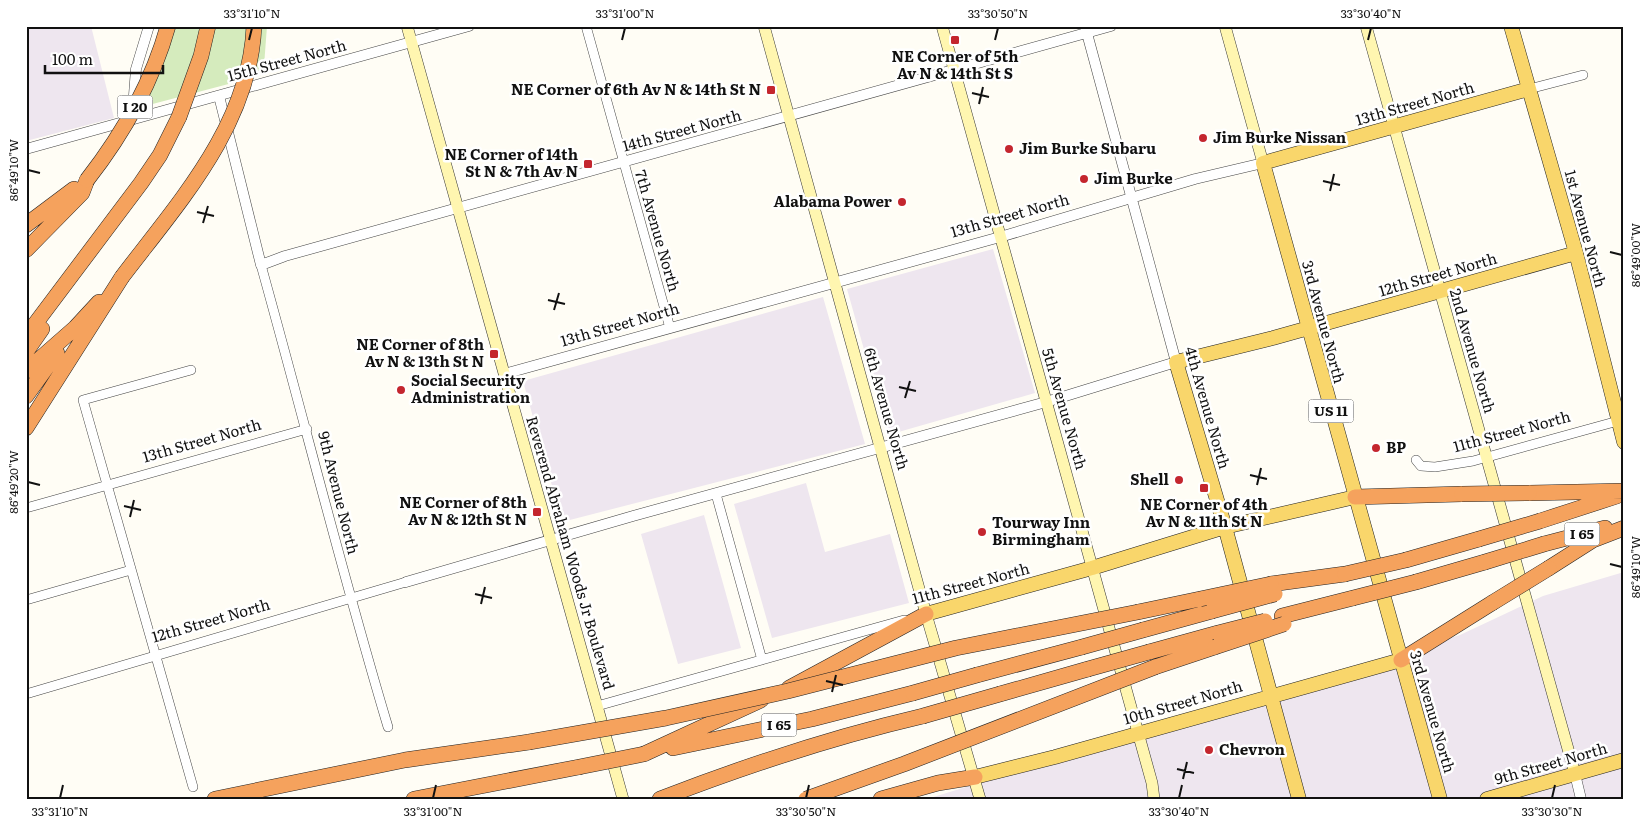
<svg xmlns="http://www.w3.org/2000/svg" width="1650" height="825" viewBox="0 0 1650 825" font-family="Literata,serif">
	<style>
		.industrial { fill: #eee6ef }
		.green { fill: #d5ebbd }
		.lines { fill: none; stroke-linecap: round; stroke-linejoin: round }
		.minor-casing { stroke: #444; stroke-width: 10 }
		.tertiary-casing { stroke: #444; stroke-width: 11 }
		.secondary-casing { stroke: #333; stroke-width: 12 }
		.primary-casing { stroke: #222; stroke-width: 15 }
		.motorway-casing { stroke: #222; stroke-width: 16 }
		.minor { stroke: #fff; stroke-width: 9 }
		.tertiary { stroke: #fff; stroke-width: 10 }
		.secondary { stroke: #fff6b0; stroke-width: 11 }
		.primary { stroke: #f9d66b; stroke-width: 14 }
		.motorway { stroke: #f5a25d; stroke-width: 15 }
		.motorway-bridge-casing { stroke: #222; stroke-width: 16; stroke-linecap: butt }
		.motorway-bridge { stroke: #f5a25d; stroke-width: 15 }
		.ticks { fill: none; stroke: #111; stroke-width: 2 }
		.poi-dot { fill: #c4262e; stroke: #fff; stroke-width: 2 }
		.labels { text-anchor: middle; stroke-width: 5; stroke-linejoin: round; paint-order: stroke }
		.shield { fill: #fff; stroke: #585858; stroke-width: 1 }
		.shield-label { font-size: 14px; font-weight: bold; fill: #111 }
		.poi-label { font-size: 15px; font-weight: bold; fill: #111; stroke: #fff; text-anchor: start }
		.street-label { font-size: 15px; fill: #111; stroke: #fff }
		.neatline { fill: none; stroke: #111; stroke-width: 2 }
		.ticks-label { font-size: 12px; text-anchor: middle; fill: #111 }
	</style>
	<rect width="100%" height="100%" fill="#fffdf5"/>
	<!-- industrial -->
	<path class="industrial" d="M26 26H91L114 118 26 141Z
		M993 249 1035 393 888 435 847 289Z
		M823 297 865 444 562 522 523 381Z
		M806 483 825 552 890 534 909 603 772 638 734 504Z
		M704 515 741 648 678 664 641 534Z
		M1624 572V799H927L1460 635 1543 596Z"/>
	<!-- green -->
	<path class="green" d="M161 26H267L264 66 259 76 145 106 143 86Z"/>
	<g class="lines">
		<!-- minor casing -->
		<g class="minor-casing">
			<path id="minor" d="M586 26 670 328
				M1529 89 1583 75
				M261 265C304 419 342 574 388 727
				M191 370 83 400 193 787
				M1416 460 1421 466 1435 467 1473 461 1618 421
				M716 494 762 660
				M26 508 307 429
				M26 600 131 570
				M26 694 406 582
				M597 706 904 620"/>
		</g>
		<!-- tertiary casing -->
		<g class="tertiary-casing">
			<path id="tertiary" d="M219 96 261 265 285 256 1111 26
				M133 108 136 69 149 26
				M26 149 469 26
				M504 374 1000 237 1195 179 1263 163
				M406 582 633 516 1046 402 1176 362 1085 26
				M1575 774 1581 799"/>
		</g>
		<!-- secondary casing -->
		<g class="secondary-casing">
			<path id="secondary" d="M407 26 623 799
				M764 26 926 614 980 799
				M942 26 1152 783 1154 799
				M1225 26 1263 163
				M1366 26 1575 774"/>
		</g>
		<!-- primary casing -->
		<g class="primary-casing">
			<path id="primary" d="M1511 26 1576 253 1624 442
				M926 614 1092 568 1225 527 1355 497
				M975 777 1055 757 1401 660
				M1299 799 1225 527 1176 362 1273 338 1576 253
				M1440 799 1263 163 1529 89
				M1487 799 1624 760"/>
		</g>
		<!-- motorway casing -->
		<g class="motorway-casing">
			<path id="motorway" d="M26 225 74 189
				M26 250 82 193 87 180
				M26 336 141 183 160 155 179 117
				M26 352 42 329
				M26 371 75 328 99 302
				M26 396 57 353
				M26 428 122 277
				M1529 493 1624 491
				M1355 497 1462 494
				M1540 521 1617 496
				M1544 544 1605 528
				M1406 560 1479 539
				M1549 568 1593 540 1624 528
				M1416 582 1485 562
				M1271 584 1345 574
				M1138 612 1200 599
				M1282 616 1353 598
				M1143 630 1212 611
				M1149 652 1218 633
				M1401 660 1492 603
				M1155 667 1215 647
				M977 675 1082 647
				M789 688 926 614
				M1000 694 1088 669
				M673 748 812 719 913 693
				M644 754 761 700
				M215 799 405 760 529 742
				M414 799 579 767
				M660 799C745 766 833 737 923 716
				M881 799 938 783 975 777"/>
		</g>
		<!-- minor -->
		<use href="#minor" class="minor"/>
		<!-- tertiary -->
		<use href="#tertiary" class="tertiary"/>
		<!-- secondary -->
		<use href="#secondary" class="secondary"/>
		<!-- primary -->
		<use href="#primary" class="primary"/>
		<!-- motorway -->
		<use href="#motorway" class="motorway"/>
		<!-- motorway-bridge casing -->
		<g class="motorway-bridge-casing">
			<path id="motorway-bridge" d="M179 117 201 56 208 26
				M87 180C123 134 152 83 168 26
				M122 277C179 202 250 125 254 26
				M1462 494 1529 493
				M1479 539 1540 521
				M1485 562 1544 544
				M1345 574 1406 560
				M1353 598 1416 582
				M1200 599 1271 584
				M1492 603 1549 568
				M1212 611 1275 594
				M1218 633 1265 621
				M1082 647 1143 630
				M1215 647 1284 624
				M1088 669 1149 652
				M913 693 977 675
				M923 716 1000 694
				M529 742 666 718 788 691 956 648 1138 612
				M579 767 644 754
				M806 799 904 764 1155 667"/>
		</g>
		<!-- motorway-bridge -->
		<use href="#motorway-bridge" class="motorway-bridge"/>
	</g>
	<!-- ticks -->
	<path class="ticks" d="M249 40 252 28M622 40 625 28M995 40 998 28M1368 40 1371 28M972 93 989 97M979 104 983 87M28 170 40 173M1323 181 1340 185M1330 191 1334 174M197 212 214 216M203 223 208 206M1610 252 1622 255M548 300 565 304M554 310 559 293M899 387 916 391M905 398 910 381M1250 475 1267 479M28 482 40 485M1257 485 1261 468M124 506 141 510M130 517 134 500M1610 564 1622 567M475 594 492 598M481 604 485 587M826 681 843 685M832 692 836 675M1177 769 1194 773M1183 779 1187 762M60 798 63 785M433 798 436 785M806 798 809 785M1179 798 1182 785M1552 798 1555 785"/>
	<!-- markers -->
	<g class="poi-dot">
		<rect x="950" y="35" width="10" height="10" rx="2.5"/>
		<rect x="766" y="85" width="10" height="10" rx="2.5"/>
		<circle cx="1203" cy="138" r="5"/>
		<circle cx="1009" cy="149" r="5"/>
		<rect x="583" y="159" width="10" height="10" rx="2.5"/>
		<circle cx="1084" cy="179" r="5"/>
		<circle cx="902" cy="202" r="5"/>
		<rect x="489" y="349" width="10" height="10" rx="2.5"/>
		<circle cx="401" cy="390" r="5"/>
		<circle cx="1376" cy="448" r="5"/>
		<circle cx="1179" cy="480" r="5"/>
		<rect x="1199" y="483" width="10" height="10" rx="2.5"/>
		<rect x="532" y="507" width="10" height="10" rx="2.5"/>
		<circle cx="982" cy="532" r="5"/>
		<circle cx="1209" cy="750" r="5"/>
	</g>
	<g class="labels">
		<!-- shield labels -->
		<g class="shield">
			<rect x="117.5" y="95.5" width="35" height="23" rx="4"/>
			<rect x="1308.5" y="399.5" width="45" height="23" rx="4"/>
			<rect x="1564.5" y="522.5" width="35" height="23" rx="4"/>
			<rect x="761.5" y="713.5" width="35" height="23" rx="4"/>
		</g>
		<g class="shield-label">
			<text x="135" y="112">I 20</text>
			<text x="1331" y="416">US 11</text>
			<text x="1582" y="539">I 65</text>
			<text x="779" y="730">I 65</text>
		</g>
		<!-- poi labels -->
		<g class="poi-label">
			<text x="955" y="62" text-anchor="middle">NE Corner of 5th<tspan x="955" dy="17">Av N &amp; 14th St S</tspan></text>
			<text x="761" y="95" text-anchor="end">NE Corner of 6th Av N &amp; 14th St N</text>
			<text x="1213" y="143">Jim Burke Nissan</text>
			<text x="1019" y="154">Jim Burke Subaru</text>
			<text x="578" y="160" text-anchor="end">NE Corner of 14th<tspan x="578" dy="17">St N &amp; 7th Av N</tspan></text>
			<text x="1094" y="184">Jim Burke</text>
			<text x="892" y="207" text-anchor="end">Alabama Power</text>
			<text x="484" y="350" text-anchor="end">NE Corner of 8th<tspan x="484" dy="17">Av N &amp; 13th St N</tspan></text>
			<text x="411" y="386">Social Security<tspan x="411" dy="17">Administration</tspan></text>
			<text x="1386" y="453">BP</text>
			<text x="1169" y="485" text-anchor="end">Shell</text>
			<text x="527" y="508" text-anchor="end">NE Corner of 8th<tspan x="527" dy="17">Av N &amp; 12th St N</tspan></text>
			<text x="1204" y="510" text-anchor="middle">NE Corner of 4th<tspan x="1204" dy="17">Av N &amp; 11th St N</tspan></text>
			<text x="992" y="528">Tourway Inn<tspan x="992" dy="17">Birmingham</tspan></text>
			<text x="1219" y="755">Chevron</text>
		</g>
		<!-- street labels -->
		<g class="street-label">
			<text transform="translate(287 61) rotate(-15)" y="5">15th Street North</text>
			<text transform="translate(1415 104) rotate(-16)" y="5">13th Street North</text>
			<text transform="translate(682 131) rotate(-15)" y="5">14th Street North</text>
			<text transform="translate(1010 216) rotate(-16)" y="5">13th Street North</text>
			<text transform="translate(1585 229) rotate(75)" y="5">1st Avenue North</text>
			<text transform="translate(657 231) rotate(74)" y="5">7th Avenue North</text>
			<text transform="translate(1438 275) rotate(-16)" y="5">12th Street North</text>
			<text transform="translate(1323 322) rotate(75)" y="5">3rd Avenue North</text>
			<text transform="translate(620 325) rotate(-16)" y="5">13th Street North</text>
			<text transform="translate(1472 351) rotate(74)" y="5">2nd Avenue North</text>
			<text transform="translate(1207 408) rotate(74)" y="5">4th Avenue North</text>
			<text transform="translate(886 409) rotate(74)" y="5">6th Avenue North</text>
			<text transform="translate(1064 409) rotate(74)" y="5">5th Avenue North</text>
			<text transform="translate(1512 432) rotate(-15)" y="5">11th Street North</text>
			<text transform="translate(202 441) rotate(-16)" y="5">13th Street North</text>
			<text transform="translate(338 493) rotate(76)" y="5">9th Avenue North</text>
			<text transform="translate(570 553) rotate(74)" y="5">Reverend Abraham Woods Jr Boulevard</text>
			<text transform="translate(971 584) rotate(-15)" y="5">11th Street North</text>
			<text transform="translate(211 621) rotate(-16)" y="5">12th Street North</text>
			<text transform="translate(1183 703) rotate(-16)" y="5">10th Street North</text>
			<text transform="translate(1432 712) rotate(74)" y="5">3rd Avenue North</text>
			<text transform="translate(1551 764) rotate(-16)" y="5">9th Street North</text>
		</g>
	</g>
	<!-- border -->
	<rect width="1650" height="825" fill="none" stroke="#ffffff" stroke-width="55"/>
	<!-- scale -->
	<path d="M45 65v8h118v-8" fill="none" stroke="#111111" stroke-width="2.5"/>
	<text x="52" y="65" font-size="15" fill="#111111" stroke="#ffffff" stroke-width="4" paint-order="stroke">100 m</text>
	<rect x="28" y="28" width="1594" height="770" class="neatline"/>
	<g class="ticks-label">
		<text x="252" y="18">33°31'10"N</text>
		<text x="625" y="18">33°31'00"N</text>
		<text x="998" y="18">33°30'50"N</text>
		<text x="1371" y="18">33°30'40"N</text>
		<text transform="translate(14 170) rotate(-90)" y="4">86°49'10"W</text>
		<text transform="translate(1636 255) rotate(-90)" y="4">86°49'00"W</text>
		<text transform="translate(14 482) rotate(-90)" y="4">86°49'20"W</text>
		<text transform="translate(1636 567) rotate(-90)" y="4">86°49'10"W</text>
		<text x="60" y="816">33°31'10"N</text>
		<text x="433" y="816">33°31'00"N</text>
		<text x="806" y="816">33°30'50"N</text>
		<text x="1179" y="816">33°30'40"N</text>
		<text x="1552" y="816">33°30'30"N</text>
	</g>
</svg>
